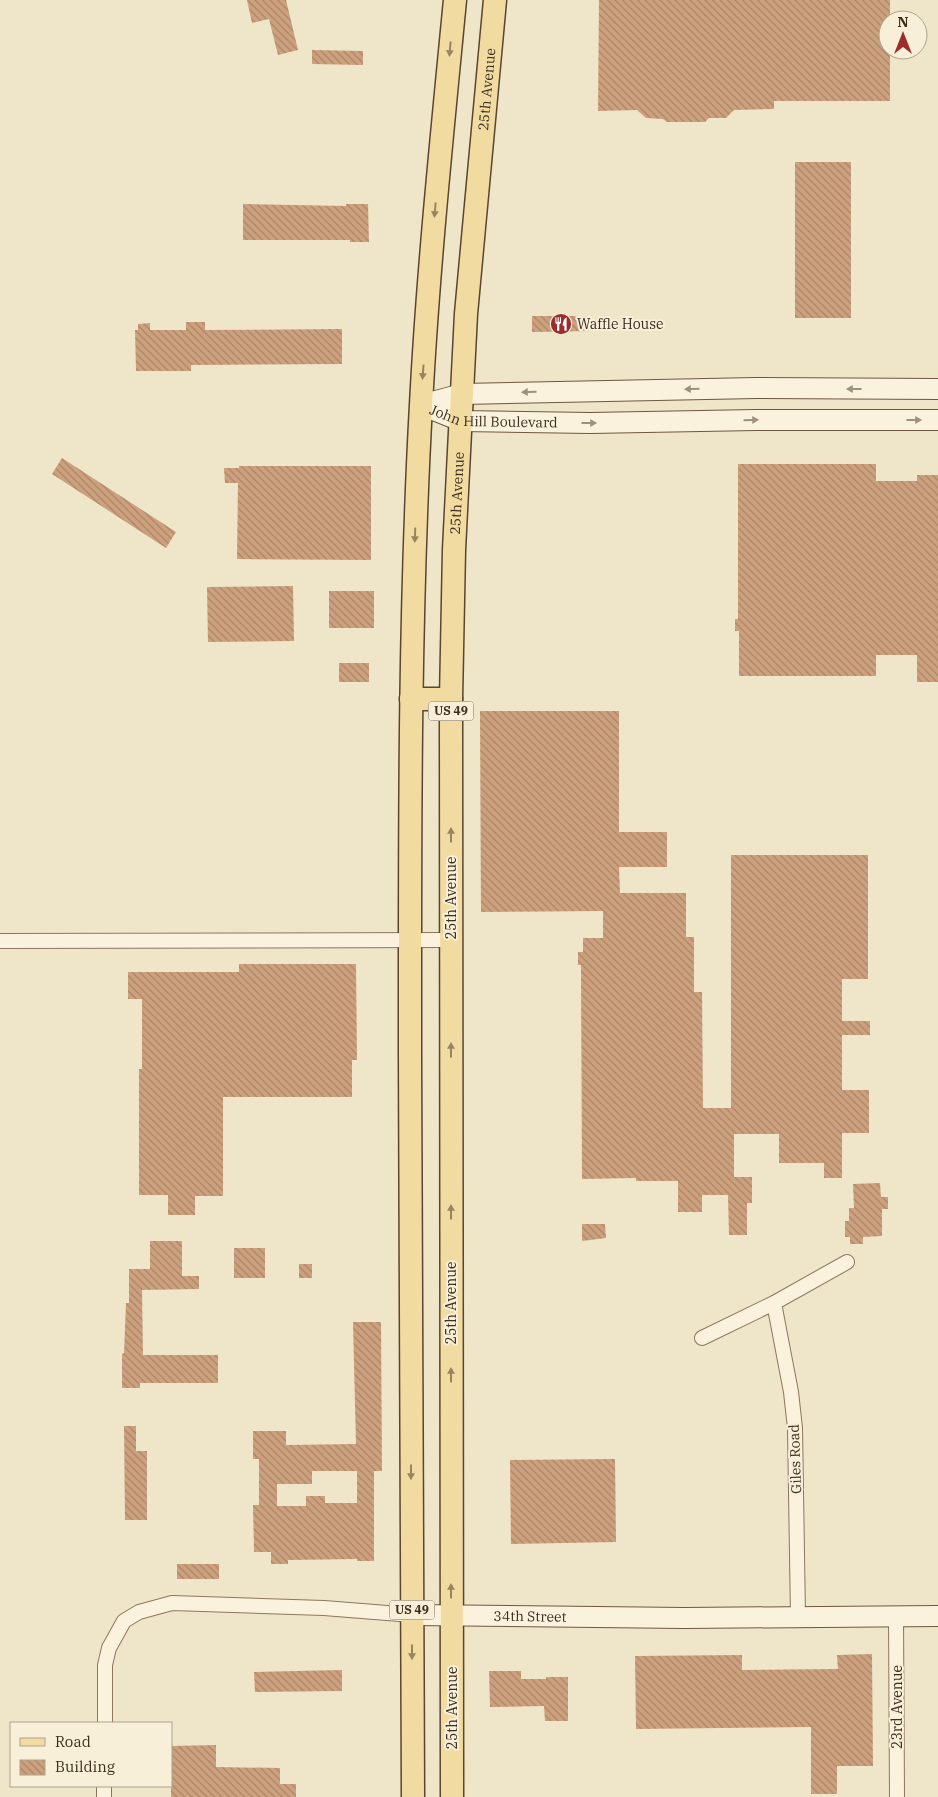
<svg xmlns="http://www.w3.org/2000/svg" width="938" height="1797" viewBox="0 0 938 1797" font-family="'IBM Plex Serif',serif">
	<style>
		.building { fill: url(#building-back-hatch); fill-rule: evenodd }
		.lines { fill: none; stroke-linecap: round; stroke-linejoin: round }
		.street-casing { stroke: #8c775d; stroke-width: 16 }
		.secondary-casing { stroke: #6e5840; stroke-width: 22 }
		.primary-casing { stroke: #5a4530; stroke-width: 25 }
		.street { stroke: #faf2dc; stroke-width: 14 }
		.secondary { stroke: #faf2dc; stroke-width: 20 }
		.primary { stroke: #f2dba1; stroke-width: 22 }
		.oneway { fill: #988560 }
		.oneway2 { fill: #9c907e }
		.labels { text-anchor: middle; stroke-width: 4; stroke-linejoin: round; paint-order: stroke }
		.shield { fill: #f7efd8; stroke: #756957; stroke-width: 1 }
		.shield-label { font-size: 12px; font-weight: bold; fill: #3d2f20 }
		.street-label { font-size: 14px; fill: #3d2f20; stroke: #f7efd8 }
		.poi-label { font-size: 14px; fill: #3d2f20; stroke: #f7efd8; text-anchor: start }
	</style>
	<defs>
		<pattern id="building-back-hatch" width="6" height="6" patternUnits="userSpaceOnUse" patternTransform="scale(1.25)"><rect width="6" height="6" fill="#cea17e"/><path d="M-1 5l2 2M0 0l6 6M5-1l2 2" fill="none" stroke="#a88467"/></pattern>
	</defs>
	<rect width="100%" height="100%" fill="#efe5c8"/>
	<!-- building -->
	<path class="building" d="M247 0H286L298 50 278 55 269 19 252 23Z
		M599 0H890V20H888V50H890V101H774V109L734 110 726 118H709L705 122H667L663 119 646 118 637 110 598 111Z
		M312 50 363 51V65L312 64Z
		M795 162H851V318H795Z
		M243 204 346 206V204H368L369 242H350V240H243Z
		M532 316H589V331L532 332Z
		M186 322H205V330L342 329V364L191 365V371H136L135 330H138V324L150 323V330H186Z
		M62 458 176 532 166 548 52 474Z
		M738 464H876V481H917V475H938V682H917V655H876V676H739V631H735V619H738Z
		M239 466H371V560L237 559 238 483H225L224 468H239Z
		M293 586 294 641 208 642 207 587Z
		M329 591H374V628H329Z
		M339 663H369V682H339Z
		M480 711H619V832H667V867H619L620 893H686V937H694V992H702L703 1108H731V855H868V979H842V1021H870V1035H842V1090H869V1133H842V1178H824V1163H779V1134H734V1177H752V1203H747V1235H729L728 1195H702V1212H678V1181H636V1178L582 1179 581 965H578V952H583V938H603V911L481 912Z
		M239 964H356L357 1060H352V1097H223V1196H195V1215H168V1195H139V1069H142V999H128V972H239Z
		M880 1183 881 1197H888V1209H882V1236L863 1237V1244H850V1237H845V1221H849V1208H854L853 1184Z
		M582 1224H605L606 1238 582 1241Z
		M150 1241H182V1276H199V1289L142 1290 143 1355H218V1383H140V1388H122V1354L124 1353 126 1303H129V1269H150Z
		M234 1248H265V1278H234Z
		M299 1264H312V1278H299Z
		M353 1322H381L382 1471H374V1561H357V1559L288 1560V1564H271V1552H254L253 1505H259V1459H253V1431H286V1445L356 1444ZM312 1471H357V1503H325V1496H306V1506H277V1484H312Z
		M124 1426H136V1451H147V1520H125Z
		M615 1459 616 1542 511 1544 510 1460Z
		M177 1564H219V1579H177Z
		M872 1654 873 1766H837V1794H811V1727L636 1729 635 1656 742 1655V1670L838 1669 837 1655Z
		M342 1670V1691L255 1692 254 1672Z
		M489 1671H521V1679H546V1677H568V1721H545L544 1706 490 1707Z
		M216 1745V1767L280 1768V1784H296V1797H171V1746Z"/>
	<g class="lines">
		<!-- street casing -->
		<g class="street-casing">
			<path id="street" d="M0 941 450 940
				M774 1303 791 1392 795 1428 798 1617
				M702 1338 774 1303 847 1262
				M896 1616 897 1797
				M105 1723V1665L109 1648 124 1621 139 1612 172 1603 324 1608 412 1615
				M104 1797V1786"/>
		</g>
		<!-- secondary casing -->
		<g class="secondary-casing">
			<g id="secondary">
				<path id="s1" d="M421 405 461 421 590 423 756 420H938"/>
				<path d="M421 405 462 394 756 388 938 389"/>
				<path id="s2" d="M412 1615 684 1618 938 1616"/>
			</g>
		</g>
		<!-- primary casing -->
		<g class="primary-casing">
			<g id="primary">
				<path d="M411 699H451"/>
				<path d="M413 1797C412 1550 411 1303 410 1056 410 839 409 622 421 405 428 270 442 135 455 0"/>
				<path id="s3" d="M452 1797 451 699 454 550 466 314 495 0"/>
			</g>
		</g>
		<!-- street -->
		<use href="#street" class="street"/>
		<!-- secondary -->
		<use href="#secondary" class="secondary"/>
		<!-- primary -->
		<use href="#primary" class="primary"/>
	</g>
	<!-- one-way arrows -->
	<defs><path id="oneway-solid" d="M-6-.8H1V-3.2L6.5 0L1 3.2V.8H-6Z" transform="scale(1.25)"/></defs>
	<g class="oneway">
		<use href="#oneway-solid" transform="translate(450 49) rotate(95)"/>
		<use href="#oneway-solid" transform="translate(435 210) rotate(95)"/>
		<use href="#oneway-solid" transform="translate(423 372) rotate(94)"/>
		<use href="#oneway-solid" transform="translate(415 535) rotate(92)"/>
		<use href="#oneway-solid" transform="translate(451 835) rotate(-90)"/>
		<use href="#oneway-solid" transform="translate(451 1050) rotate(-90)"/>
		<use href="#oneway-solid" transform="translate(451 1212) rotate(-90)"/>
		<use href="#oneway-solid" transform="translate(451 1375) rotate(-90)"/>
		<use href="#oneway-solid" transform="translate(411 1472) rotate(90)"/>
		<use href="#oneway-solid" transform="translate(451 1591) rotate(-90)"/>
		<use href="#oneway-solid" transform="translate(412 1652) rotate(90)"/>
	</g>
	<g class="oneway2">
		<use href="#oneway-solid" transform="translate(692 389) rotate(179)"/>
		<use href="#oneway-solid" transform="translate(854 389) rotate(-180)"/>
		<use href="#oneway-solid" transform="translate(529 392) rotate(179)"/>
		<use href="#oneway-solid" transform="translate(751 420) rotate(-1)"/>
		<use href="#oneway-solid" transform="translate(914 420)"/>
		<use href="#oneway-solid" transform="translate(589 423)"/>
	</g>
	<!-- icons -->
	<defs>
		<g id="restaurant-disc" transform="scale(1.125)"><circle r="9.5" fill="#9c2d2b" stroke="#f7efd8"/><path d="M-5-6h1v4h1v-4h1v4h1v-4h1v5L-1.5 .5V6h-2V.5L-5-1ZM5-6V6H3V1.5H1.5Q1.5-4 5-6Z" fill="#fff"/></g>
	</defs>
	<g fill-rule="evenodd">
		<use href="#restaurant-disc" x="561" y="324"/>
	</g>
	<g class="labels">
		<!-- shield labels -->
		<g class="shield">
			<rect x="428.5" y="701.5" width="45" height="19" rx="4"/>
			<rect x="389.5" y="1600.5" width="45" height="19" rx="4"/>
		</g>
		<g class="shield-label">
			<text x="451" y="715">US 49</text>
			<text x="412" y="1614">US 49</text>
		</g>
		<!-- street labels -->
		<g class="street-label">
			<text dy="5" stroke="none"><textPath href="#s3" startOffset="1709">25th Avenue</textPath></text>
			<text dy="5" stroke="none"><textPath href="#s1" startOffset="75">John Hill Boulevard</textPath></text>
			<text dy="5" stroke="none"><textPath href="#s3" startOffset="1304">25th Avenue</textPath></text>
			<text transform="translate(451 898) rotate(-90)" y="5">25th Avenue</text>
			<text transform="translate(451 1303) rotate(-90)" y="5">25th Avenue</text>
			<text transform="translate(795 1459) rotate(-92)" y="5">Giles Road</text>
			<text dy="5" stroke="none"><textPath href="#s2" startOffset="118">34th Street</textPath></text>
			<text transform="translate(897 1707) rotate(-90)" y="5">23rd Avenue</text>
			<text transform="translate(452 1708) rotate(-90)" y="5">25th Avenue</text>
		</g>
		<!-- poi labels -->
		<g class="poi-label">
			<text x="577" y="329">Waffle House</text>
		</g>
	</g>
	<!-- legend -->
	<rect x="10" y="1722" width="162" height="65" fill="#f7efd8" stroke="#ada28e"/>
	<rect x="20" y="1738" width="25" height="8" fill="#f2dba1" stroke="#ada28e"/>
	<text x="55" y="1747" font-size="15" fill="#3d2f20">Road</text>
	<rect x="20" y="1760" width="25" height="15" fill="url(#building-back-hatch)" stroke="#ada28e"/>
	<text x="55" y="1772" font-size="15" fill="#3d2f20">Building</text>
	<!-- north arrow -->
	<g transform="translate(903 35)"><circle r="24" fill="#f7efd8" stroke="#ada28e"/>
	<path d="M0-4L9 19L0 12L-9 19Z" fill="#9c2d2b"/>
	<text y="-8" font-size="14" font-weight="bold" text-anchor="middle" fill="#3d2f20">N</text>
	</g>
</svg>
